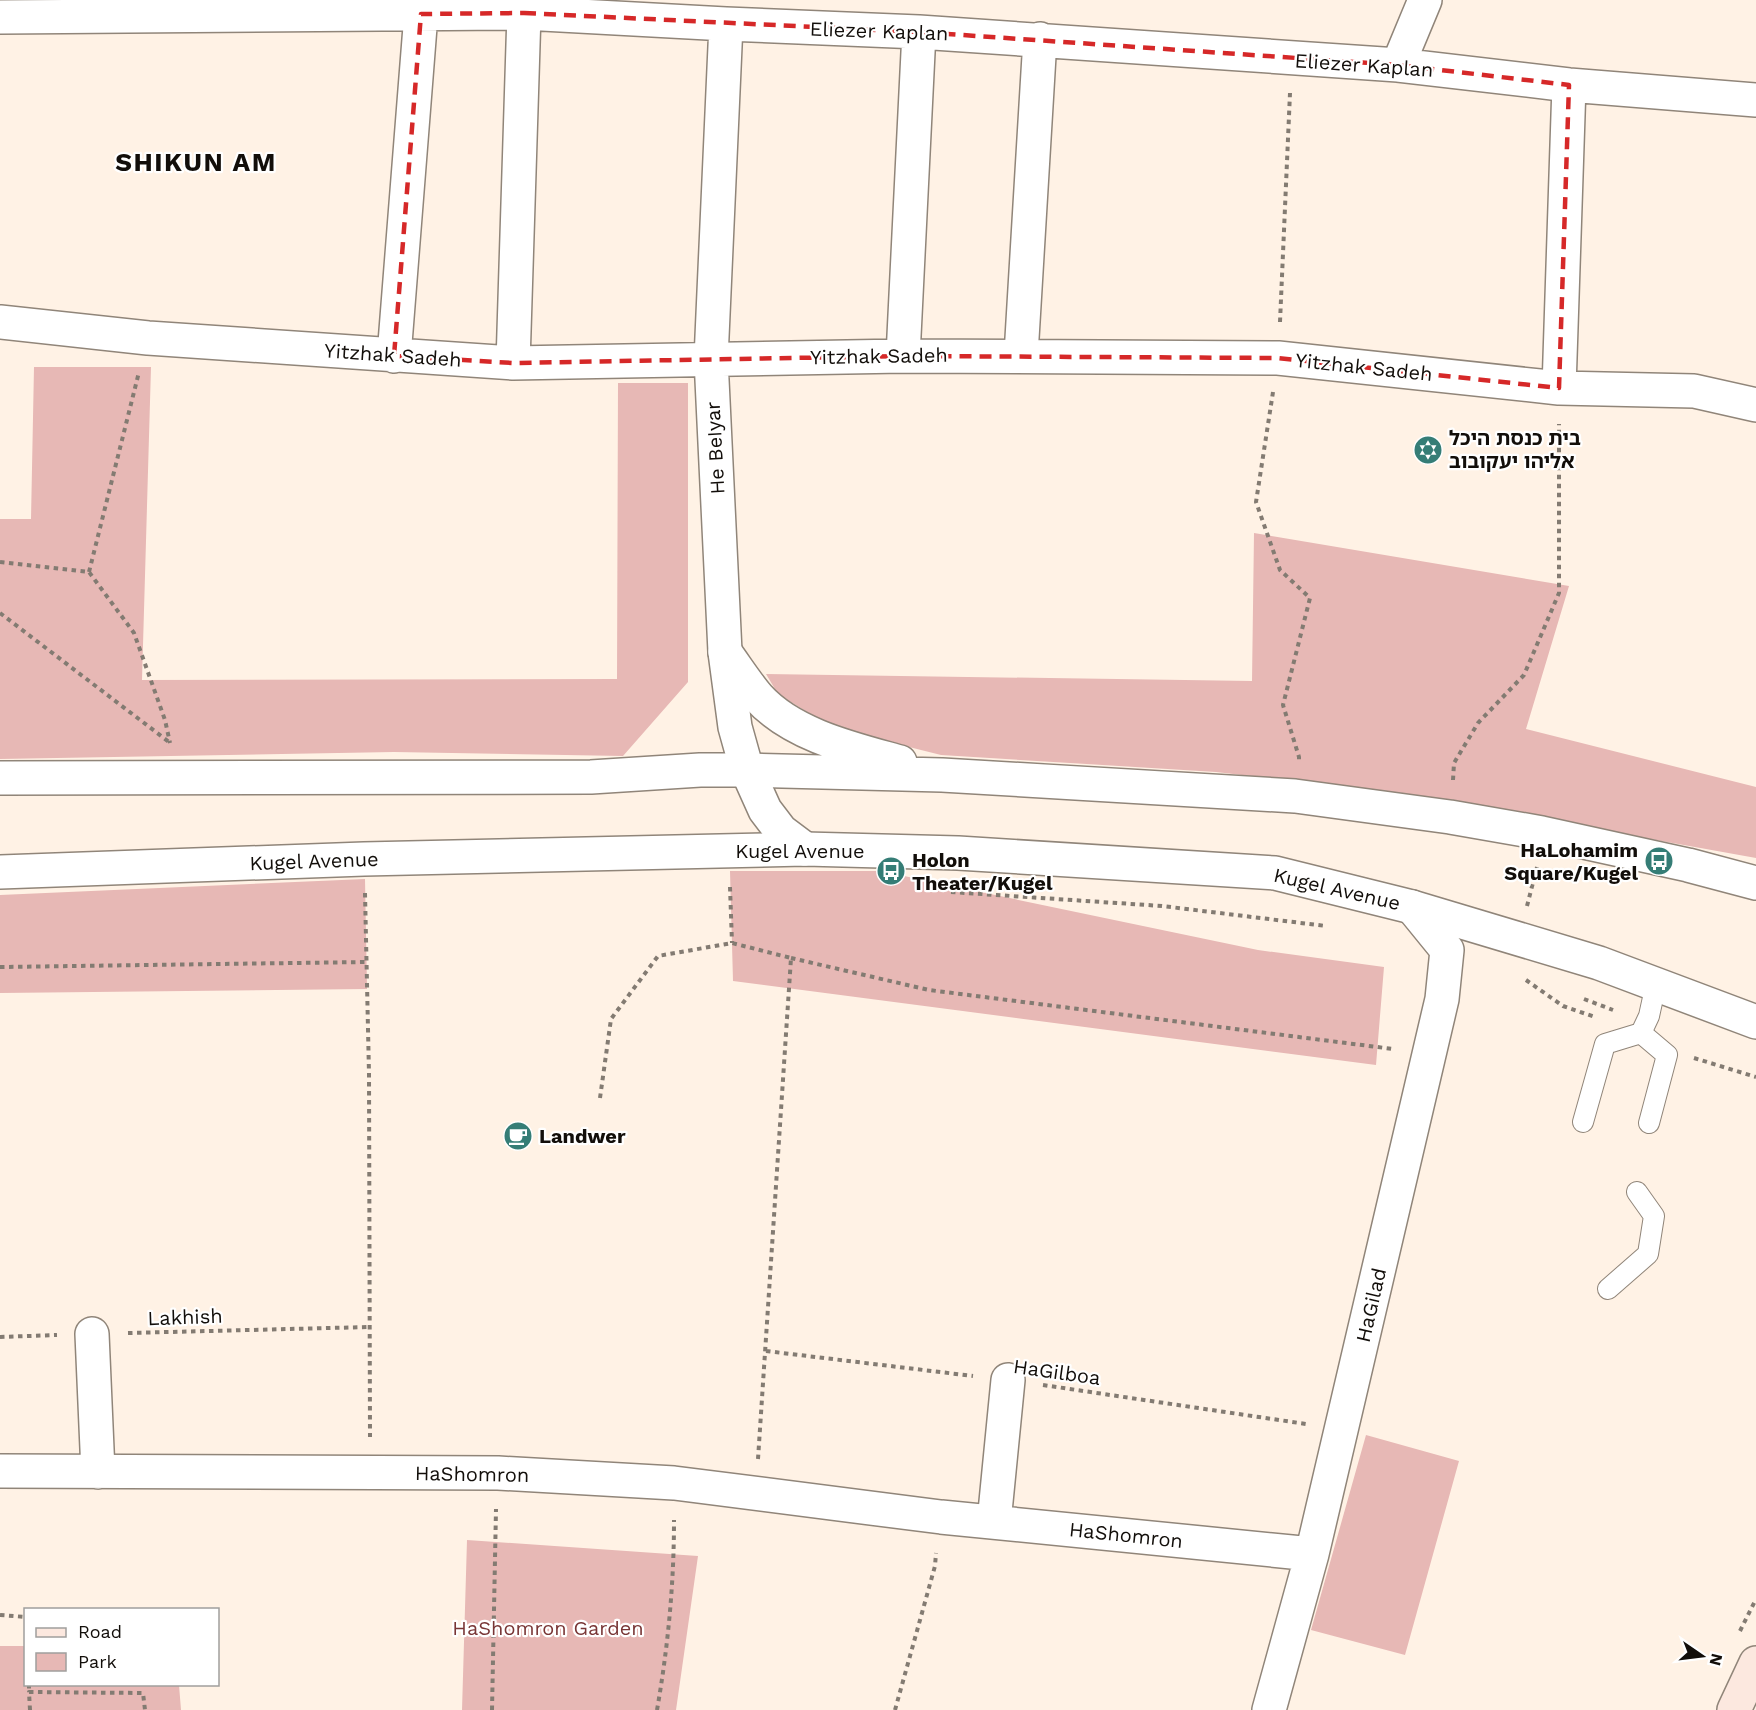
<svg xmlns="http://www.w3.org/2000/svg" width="1756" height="1710" viewBox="0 0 1756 1710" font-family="'Work Sans','Noto Sans Hebrew',sans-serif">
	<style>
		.green { fill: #e7b8b5 }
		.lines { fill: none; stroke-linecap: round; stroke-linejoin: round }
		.service-casing { stroke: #908579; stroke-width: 22 }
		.minor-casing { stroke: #908579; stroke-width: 36 }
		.tertiary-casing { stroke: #908579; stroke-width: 36 }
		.secondary-casing { stroke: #908579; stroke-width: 36 }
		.path { stroke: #837b72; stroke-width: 4; stroke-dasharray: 4.5 4.5; stroke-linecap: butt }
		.service { stroke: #fff; stroke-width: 20 }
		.minor { stroke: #fff; stroke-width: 33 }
		.tertiary { stroke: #fff; stroke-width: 33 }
		.secondary { stroke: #fce8df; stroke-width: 33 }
		.marked { fill: none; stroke: #d62828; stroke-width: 4.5; stroke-dasharray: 12 8; stroke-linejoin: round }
		.labels { text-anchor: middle; stroke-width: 4.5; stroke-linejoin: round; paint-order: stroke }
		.street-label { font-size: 20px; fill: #120e0a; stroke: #fff }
		.poi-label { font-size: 20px; font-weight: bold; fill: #120e0a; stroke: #fff; text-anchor: start }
		.park-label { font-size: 20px; fill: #783535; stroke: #fff }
		.district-label { font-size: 26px; font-weight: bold; letter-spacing: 1.5px; fill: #120e0a; stroke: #fff }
	</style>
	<rect width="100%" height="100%" fill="#fff2e5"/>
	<!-- green -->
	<path class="green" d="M34 367H151L142 680 617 679 618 383H688V682L623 756 394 752 0 759V519H31Z
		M1254 533 1569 586 1526 729 1756 787V858L1394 793 1216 772 941 755 833 728 778 694 766 674 1252 681Z
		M730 871H880L1258 950 1384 967 1376 1065 733 981Z
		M365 879 367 989 0 993V895Z
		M1366 1435 1459 1461 1405 1655 1311 1630Z
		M467 1540 698 1556 676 1710H462Z
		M0 1646H25L26 1684 179 1685 181 1710H0Z"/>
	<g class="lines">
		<!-- service casing -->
		<g class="service-casing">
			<path id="service" d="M1583 1122 1605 1044 1641 1033
				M1649 1123 1667 1055 1641 1033 1649 1016 1656 984
				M1608 1289 1648 1254 1654 1216 1637 1192"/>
		</g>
		<!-- minor casing -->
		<g class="minor-casing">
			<path id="minor" d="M0 17 524 13 726 24 919 32 1398 65 1569 85 1756 100
				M726 24 711 359 725 652 735 727 747 770 765 810 781 831 805 849
				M1398 65 1425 0
				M0 322 148 338 513 363 903 356 1278 358 1559 388 1694 391 1756 405
				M1021 355 1040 39
				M394 356 421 14
				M903 356 919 32
				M513 363 524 13
				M1559 388 1569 85
				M92 1334 98 1472
				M0 1471 498 1473 674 1483 941 1517 1312 1554
				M994 1522 1008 1380
				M1269 1710 1312 1554 1442 999 1447 950 1412 907"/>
		</g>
		<!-- tertiary casing -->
		<g class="tertiary-casing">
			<path id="tertiary" d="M725 652C736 667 746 683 758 697 792 735 853 749 900 762
				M0 778 591 777 700 770H747L942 775 1295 796 1450 817 1542 833 1688 865 1756 883
				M0 872 364 859 805 849 958 853 1275 873 1412 907 1599 963 1756 1022"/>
		</g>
		<!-- secondary casing -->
		<g class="secondary-casing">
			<path id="secondary" d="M1734 1710 1756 1663"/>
		</g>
		<!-- path -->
		<path class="path" d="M1280 322 1290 93
			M1273 392 1256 502 1280 570 1310 598 1283 705 1299 757V762
			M0 562 89 572 134 633 165 720 170 743
			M89 572 139 372
			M0 613 169 742
			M1453 780 1454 763 1478 723 1524 675 1559 593V424
			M730 887 732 943
			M951 892 1162 906 1326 926
			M365 893 369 1074 370 1437
			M1527 906 1537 867
			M791 958 929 990 1393 1049
			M0 967 366 962
			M1526 980 1563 1006 1595 1017
			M1584 999 1613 1010
			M1694 1058 1756 1077
			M600 1098 611 1019 658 956 732 943 791 958 758 1459
			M128 1333 370 1327
			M0 1337 57 1335
			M766 1351 973 1376
			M1043 1385 1306 1424
			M0 1615 26 1617
			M1740 1631 1756 1599
			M29 1684V1692
			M30 1710 29 1692 143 1693 145 1710
			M492 1710 496 1509
			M657 1710C668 1647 674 1584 674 1520
			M895 1710 935 1566 936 1553"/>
		<!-- service -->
		<use href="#service" class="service"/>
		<!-- minor -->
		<use href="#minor" class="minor"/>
		<!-- tertiary -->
		<use href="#tertiary" class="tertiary"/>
		<!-- secondary -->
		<use href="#secondary" class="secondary"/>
	</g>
	<!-- marked area -->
	<path class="marked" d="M524 13 919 32 1398 65 1569 85 1559 388 1278 358 903 356 513 363 394 356 421 14Z"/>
	<!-- icons -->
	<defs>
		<g id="synagogue-disc" transform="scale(1.5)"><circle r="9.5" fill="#357d76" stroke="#fff"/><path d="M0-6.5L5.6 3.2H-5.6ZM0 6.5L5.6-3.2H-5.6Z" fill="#fff"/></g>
		<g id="bus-disc" transform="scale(1.5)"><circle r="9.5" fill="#357d76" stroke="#fff"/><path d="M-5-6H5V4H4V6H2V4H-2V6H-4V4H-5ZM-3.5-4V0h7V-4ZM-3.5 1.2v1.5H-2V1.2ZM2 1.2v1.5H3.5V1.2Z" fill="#fff"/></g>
		<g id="cafe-disc" transform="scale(1.5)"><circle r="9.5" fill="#357d76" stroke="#fff"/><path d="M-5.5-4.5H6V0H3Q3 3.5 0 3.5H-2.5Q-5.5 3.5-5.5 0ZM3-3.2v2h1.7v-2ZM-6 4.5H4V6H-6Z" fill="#fff"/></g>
	</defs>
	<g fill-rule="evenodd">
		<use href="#synagogue-disc" x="1428" y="450"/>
		<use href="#bus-disc" x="1659" y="861"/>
		<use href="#bus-disc" x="891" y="871"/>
		<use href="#cafe-disc" x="518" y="1136"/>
	</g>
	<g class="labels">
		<!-- street labels -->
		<g class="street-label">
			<text transform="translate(879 31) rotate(2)" y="7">Eliezer Kaplan</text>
			<text transform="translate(1364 65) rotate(4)" y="7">Eliezer Kaplan</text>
			<text transform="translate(393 355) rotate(4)" y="7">Yitzhak Sadeh</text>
			<text transform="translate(879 356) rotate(-1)" y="7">Yitzhak Sadeh</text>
			<text transform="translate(1364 367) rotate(6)" y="7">Yitzhak Sadeh</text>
			<text transform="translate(715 448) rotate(-93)" y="7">He BeIyar</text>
			<text x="800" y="858">Kugel Avenue</text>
			<text transform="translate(314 861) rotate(-2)" y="7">Kugel Avenue</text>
			<text transform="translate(1337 889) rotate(13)" y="7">Kugel Avenue</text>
			<text transform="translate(1371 1305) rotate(-77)" y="7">HaGilad</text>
			<text transform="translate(185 1317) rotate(-2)" y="7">Lakhish</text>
			<text transform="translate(1057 1372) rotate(8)" y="7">HaGilboa</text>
			<text transform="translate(472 1474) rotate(1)" y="7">HaShomron</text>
			<text transform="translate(1126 1535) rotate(6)" y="7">HaShomron</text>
		</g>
		<!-- poi labels -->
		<g class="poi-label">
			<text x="1449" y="445">בית כנסת היכל<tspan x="1449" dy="23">אליהו יעקובוב</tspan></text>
			<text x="1638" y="857" text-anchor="end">HaLohamim<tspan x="1638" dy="23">Square/Kugel</tspan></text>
			<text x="912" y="867">Holon<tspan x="912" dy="23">Theater/Kugel</tspan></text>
			<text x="539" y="1143">Landwer</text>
		</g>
		<!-- park labels -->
		<g class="park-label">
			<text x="548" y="1635">HaShomron Garden</text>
		</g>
		<!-- district labels -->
		<g class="district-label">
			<text x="196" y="171">SHIKUN AM</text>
		</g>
	</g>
	<!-- legend -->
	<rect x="24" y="1608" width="195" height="78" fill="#ffffff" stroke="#a09f9d" stroke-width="1.5"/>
	<rect x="36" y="1628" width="30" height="9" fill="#fce8df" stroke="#a09f9d" stroke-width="1.5"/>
	<text x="78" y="1638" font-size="18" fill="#120e0a">Road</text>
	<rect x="36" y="1653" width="30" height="18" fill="#e7b8b5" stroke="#a09f9d" stroke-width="1.5"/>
	<text x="78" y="1668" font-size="18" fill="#120e0a">Park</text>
	<!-- north arrow -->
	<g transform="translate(1702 1656) rotate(104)" stroke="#ffffff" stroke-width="4.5" paint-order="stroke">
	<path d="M0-4.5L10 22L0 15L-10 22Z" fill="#120e0a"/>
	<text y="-9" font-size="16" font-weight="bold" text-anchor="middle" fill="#120e0a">N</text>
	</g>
</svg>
